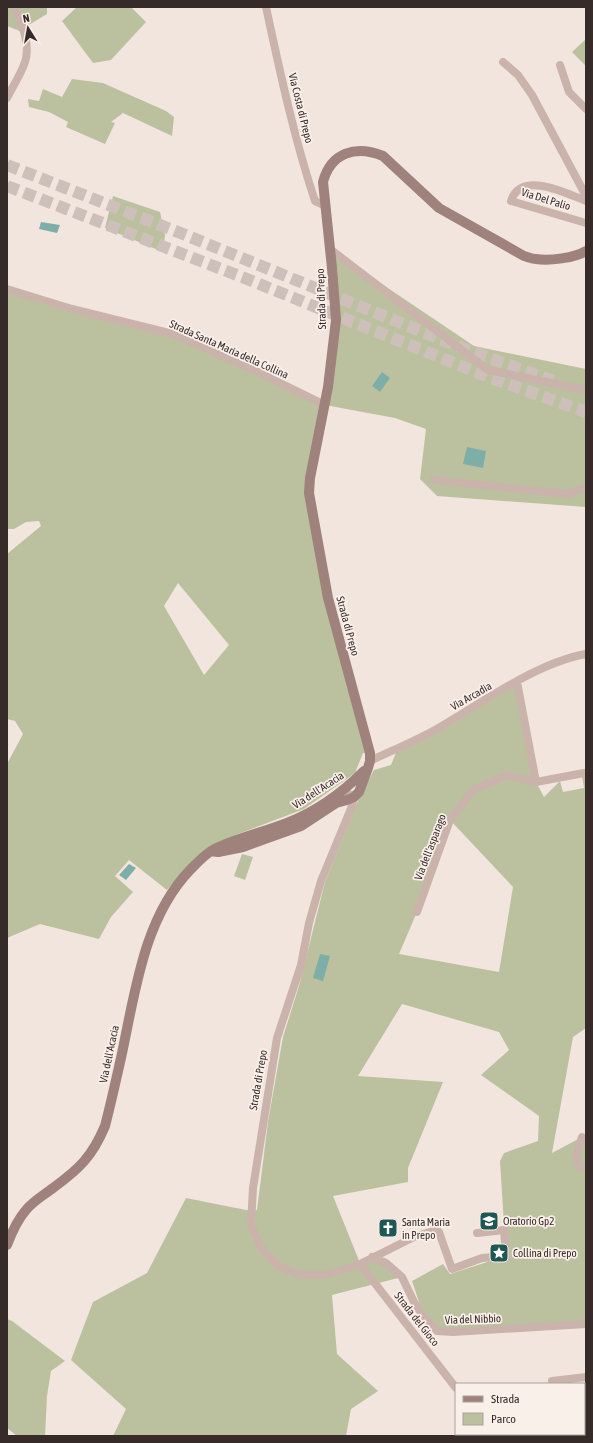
<svg xmlns="http://www.w3.org/2000/svg" width="593" height="1443" viewBox="0 0 593 1443" font-family="'Asap Condensed',sans-serif">
	<style>
		.green { fill: #bbc19e; fill-rule: evenodd }
		.water { fill: #7dafa8 }
		.lines { fill: none; stroke-linecap: round; stroke-linejoin: round }
		.highway-tunnel { stroke: #cdc0ba; stroke-width: 12; stroke-dasharray: 12 6; stroke-linecap: butt }
		.street { stroke: #cab3aa; stroke-width: 8 }
		.secondary { stroke: #9e827b; stroke-width: 10 }
		.labels { text-anchor: middle; stroke-width: 3.5; stroke-linejoin: round; paint-order: stroke }
		.street-label { font-size: 11px; fill: #372b29; stroke: #faf0ea }
		.poi-label { font-size: 11px; fill: #372b29; stroke: #faf0ea; text-anchor: start }
	</style>
	<rect width="100%" height="100%" fill="#f2e5de"/>
	<!-- green -->
	<path class="green" d="M7 7H13L22 32 7 26Z
		M19 7H47V14L27 26Z
		M77 7H131L146 22 111 60 93 63 62 21Z
		M586 39V66L572 52Z
		M72 79 103 83 166 111 174 117 172 136 123 113 111 122 115 123 105 144 66 127 68 122 49 112 29 107 28 99 39 101 43 89 62 97Z
		M113 196 160 212 165 235 163 252 105 228Z
		M330 249 474 346 586 369V507L437 496 420 479 426 429 395 418 325 405 310 478 328 598 370 753H363L355 773 304 809 238 834 204 851 181 874 167 890 129 860 115 876 133 892 111 917 99 939 40 924 7 938V764L23 734 15 721 7 719V554L41 526 39 521 26 522 14 529H7V289L173 334 325 405 336 320ZM178 583 229 645 204 675 164 606Z
		M517 682 536 782 544 797 560 781 563 792 584 788 582 776 586 777V1028L573 1037 552 1153 582 1137 586 1138V1324L437 1331 424 1317 412 1281 443 1264 450 1274 506 1256 500 1161 504 1153 538 1141 539 1116 481 1075 509 1050 499 1032 402 1004 358 1076 443 1082 408 1168V1182L333 1196 360 1263 372 1257 402 1277 332 1295 337 1354 378 1391 351 1409 346 1436H113L126 1409 71 1360 93 1302 147 1273 186 1198 251 1211 257 1210 268 1122 283 1037 299 986 325 882 359 798 374 770 391 765 398 748ZM450 820 513 887 499 972 399 954 417 912Z
		M242 854 253 857 245 880 234 876Z
		M7 1319 12 1321 65 1361 51 1371 47 1396 45 1436H17L7 1428Z
		M586 1415V1436H521L527 1434H584V1416Z"/>
	<!-- water -->
	<path class="water" d="M41 222 60 225 57 233 39 229Z
		M382 372 390 378 380 392 372 386Z
		M467 447 486 451 483 468 463 464Z
		M129 864 136 868 126 880 119 875Z
		M320 954 330 956 323 981 313 978Z"/>
	<g class="lines">
		<!-- highway-tunnel -->
		<path class="highway-tunnel" d="M7 165 183 234 467 350 553 381
			M7 186 242 277 486 376 586 412"/>
		<!-- street -->
		<path class="street" d="M266 7C280 72 294 138 315 201L326 206
			M503 62 518 75 532 95 586 196
			M560 65 569 92 586 109
			M7 98C13 86 21 74 25 62 31 45 21 22 15 7
			M586 201C566 193 521 170 511 201L586 223
			M330 249 488 370 586 390
			M7 289 72 309 173 334 260 373 325 405
			M434 480 568 494 586 487
			M517 682 536 782 584 773 586 774
			M370 761C391 751 413 742 433 731 479 705 535 663 586 654
			M342 790 354 797 352 806 321 881 309 923 301 965 277 1038 253 1188 251 1224 260 1246 278 1266 298 1274 326 1275 360 1264 414 1237 436 1230 439 1232 452 1269 482 1258 506 1256 504 1230 477 1233
			M417 912 450 820 471 793 475 789 507 775 536 782
			M582 1137C578 1149 574 1156 580 1168L586 1167
			M372 1257 386 1263 402 1277 414 1302 424 1317 437 1331 453 1332 586 1324
			M360 1264 456 1388
			M552 1381 586 1377
			M482 1434 483 1436"/>
		<!-- secondary -->
		<path class="secondary" d="M211 851 218 852 243 847 301 826 336 803 347 800 354 797 359 792 368 768 370 761V753L328 598 309 493 310 478 328 387 336 320 332 268 323 182C331 152 356 145 383 156L439 208 524 256C528 257 532 259 536 259 549 261 575 258 586 251
			M7 1245C12 1232 17 1220 26 1210 33 1201 44 1195 53 1188 79 1169 92 1157 105 1126 111 1103 116 1080 121 1058 135 994 143 919 190 870 197 863 204 855 213 850 236 838 262 833 287 823 315 812 343 792 364 771"/>
	</g>
	<!-- icons -->
	<defs>
		<g id="school-square" transform="scale(1)"><rect x="-9" y="-9" width="18" height="18" rx="4" fill="#1f5852" stroke="#faf0ea"/><path d="M0-5L7-2L0 1L-7-2ZM-4 1L0 2.5L4 1V4Q0 6-4 4Z" fill="#fff"/></g>
		<g id="church-square" transform="scale(1)"><rect x="-9" y="-9" width="18" height="18" rx="4" fill="#1f5852" stroke="#faf0ea"/><path d="M-1.2-6h2.4v3.5h3.3v2.4h-3.3V6h-2.4V-.1h-3.3v-2.4h3.3Z" fill="#fff"/></g>
		<g id="sight-square" transform="scale(1)"><rect x="-9" y="-9" width="18" height="18" rx="4" fill="#1f5852" stroke="#faf0ea"/><path d="M0-6L1.8-2.2L6-1.7L2.9 1.2L3.7 5.4L0 3.3L-3.7 5.4L-2.9 1.2L-6-1.7L-1.8-2.2Z" fill="#fff"/></g>
	</defs>
	<g fill-rule="evenodd">
		<use href="#school-square" x="489" y="1221"/>
		<use href="#church-square" x="388" y="1228"/>
		<use href="#sight-square" x="499" y="1253"/>
	</g>
	<g class="labels">
		<!-- street labels -->
		<g class="street-label">
			<text transform="translate(301 108) rotate(76)" y="4">Via Costa di Prepo</text>
			<text transform="translate(546 199) rotate(17)" y="4">Via Del Palio</text>
			<text transform="translate(321 299) rotate(-92)" y="4">Strada di Prepo</text>
			<text transform="translate(229 349) rotate(24)" y="4">Strada Santa Maria della Collina</text>
			<text transform="translate(348 626) rotate(75)" y="4">Strada di Prepo</text>
			<text transform="translate(471 696) rotate(-30)" y="4">Via Arcadia</text>
			<text transform="translate(318 790) rotate(-33)" y="4">Via dell'Acacia</text>
			<text transform="translate(430 847) rotate(-69)" y="4">Via dell'asparago</text>
			<text transform="translate(109 1054) rotate(-78)" y="4">Via dell'Acacia</text>
			<text transform="translate(258 1080) rotate(-80)" y="4">Strada di Prepo</text>
			<text transform="translate(417 1319) rotate(52)" y="4">Strada del Gioco</text>
			<text transform="translate(473 1319) rotate(-2)" y="4">Via del Nibbio</text>
		</g>
		<!-- poi labels -->
		<g class="poi-label">
			<text x="503" y="1225">Oratorio Gp2</text>
			<text x="402" y="1226">Santa Maria<tspan x="402" dy="13">in Prepo</tspan></text>
			<text x="513" y="1257">Collina di Prepo</text>
		</g>
	</g>
	<!-- border -->
	<rect width="593" height="1443" fill="none" stroke="#372b29" stroke-width="16"/>
	<!-- legend -->
	<rect x="455" y="1383" width="130" height="52" fill="#faf0ea" stroke="#aca19d"/>
	<rect x="463" y="1396" width="20" height="6" fill="#9e827b" stroke="#aca19d"/>
	<text x="491" y="1403" font-size="12" fill="#372b29">Strada</text>
	<rect x="463" y="1413" width="20" height="12" fill="#bbc19e" stroke="#aca19d"/>
	<text x="491" y="1423" font-size="12" fill="#372b29">Parco</text>
	<!-- north arrow -->
	<g transform="translate(28 28) rotate(349)" stroke="#faf0ea" stroke-width="3" paint-order="stroke">
	<path d="M0-3L7 15L0 10L-7 15Z" fill="#372b29"/>
	<text y="-6" font-size="11" font-weight="bold" text-anchor="middle" fill="#372b29">N</text>
	</g>
</svg>
